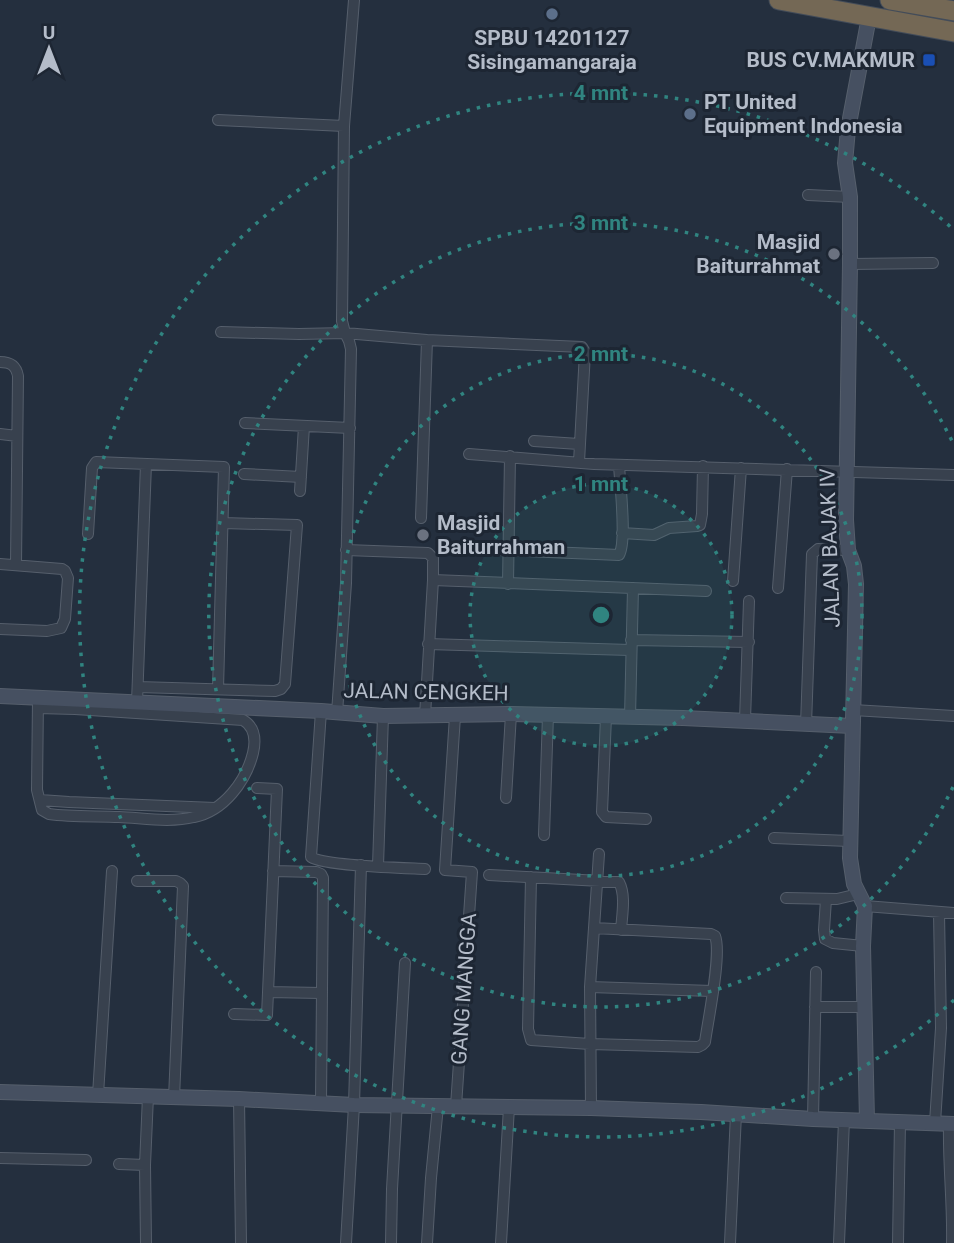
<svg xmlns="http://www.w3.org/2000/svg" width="954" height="1243" viewBox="0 0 954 1243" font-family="Roboto,sans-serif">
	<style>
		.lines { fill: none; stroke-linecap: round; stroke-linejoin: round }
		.street-casing { stroke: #565f6c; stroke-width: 12 }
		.secondary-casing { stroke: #565f6c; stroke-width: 16 }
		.highway-casing { stroke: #434c59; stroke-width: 21 }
		.street { stroke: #38414e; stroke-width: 10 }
		.secondary { stroke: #465061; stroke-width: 14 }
		.highway { stroke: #746855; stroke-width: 19 }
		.ring { fill: none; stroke: #308480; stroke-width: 3.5; stroke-dasharray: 3.5 7 }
		.service-dot { fill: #5c6f8a; stroke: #1d2633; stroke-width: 2.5 }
		.transit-dot { fill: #1a4fb4; stroke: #1d2633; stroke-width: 2.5 }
		.worship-dot { fill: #6b7280; stroke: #1d2633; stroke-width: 2.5 }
		.labels { text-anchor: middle; stroke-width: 6; stroke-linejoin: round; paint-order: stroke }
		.poi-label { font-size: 21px; font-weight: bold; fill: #b4bcc9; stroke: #1d2633; text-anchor: end }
		.street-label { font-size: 21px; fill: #b4bcc9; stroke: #1d2633 }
		.centre { fill: #308480; stroke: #1d2633; stroke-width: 3.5 }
		.ring-label { font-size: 21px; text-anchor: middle; font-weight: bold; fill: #308480; stroke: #1d2633; stroke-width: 6; stroke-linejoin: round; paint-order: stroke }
	</style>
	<rect width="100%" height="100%" fill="#242f3e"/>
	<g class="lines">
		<!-- street casing -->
		<g class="street-casing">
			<path id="street" d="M354 0 344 126 342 321 345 333 427 340 582 347 585 352 579 462
				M218 120 344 126
				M808 195 850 197
				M850 264 933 263
				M221 332 299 334 345 333 349 341 351 349 346 583 337 713
				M0 362C10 362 16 365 18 376L16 565
				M245 423 350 428
				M0 434 17 436
				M534 441 579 444
				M469 454 594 464 954 475
				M244 474 301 477
				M300 491 304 426
				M421 518 427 340
				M622 533 654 535 669 528 697 526 700 525 702 514 703 466
				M88 534 92 468 96 462 224 467 218 689
				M454 548 619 555C627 542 620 484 619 465
				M346 550 428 553 433 558V580
				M0 564 62 569 65 571 68 578 65 619 61 628 47 631 0 629
				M733 581 741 468
				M508 584 510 456
				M778 588 787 469
				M631 640 749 642
				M428 644 630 650
				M138 687 275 691 281 689 285 684 297 525 223 523
				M38 698 37 790 42 810 49 814C71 817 96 816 119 817 143 818 170 823 194 817 224 811 246 781 253 753 256 740 255 727 243 720L75 709 76 699
				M137 702 146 464
				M38 708 75 709
				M853 710 954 716
				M321 711 311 857C324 866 404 868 425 869
				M425 716 433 580 706 591
				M455 716 445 870 472 872 456 1106
				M606 717 602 812 606 817 646 819
				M630 717 633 588
				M745 720 749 601
				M806 725 812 554 818 549 848 550
				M506 798 511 714
				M40 800 69 802 215 808
				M544 835 548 715
				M774 838 849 841
				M378 866 383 716
				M273 871 316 872 321 874 323 878 321 1103
				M489 875 619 882C626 895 622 915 621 930
				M531 877 528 1029 531 1040 590 1044 698 1047 702 1045 705 1042C708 1020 722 953 715 936L711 934 594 928
				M137 881H176L180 883 183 886 174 1098
				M786 898 837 899 858 894
				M826 899 824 930 825 939 833 943 863 946
				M865 906 954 913
				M590 987 712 991
				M268 992 321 993
				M815 1007H865
				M234 1014 267 1015 277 789 257 788
				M98 1095 112 871
				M239 1099 241 1243
				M591 1108 590 987 599 854
				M813 1119 816 972
				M935 1123 941 1028 939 913
				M949 1124C948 1164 953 1203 952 1243
				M0 1158 86 1160
				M119 1164 145 1165
				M146 1243 145 1165 148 1096
				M346 1243 354 1105 361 865
				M391 1243 392 1189 405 963
				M427 1243 431 1178 438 1106
				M501 1243 509 1107
				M730 1243 736 1114
				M839 1243 844 1120
				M898 1243 900 1122"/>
		</g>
		<!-- secondary casing -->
		<g class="secondary-casing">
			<path id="secondary" d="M0 696 321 711 383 716 511 714 683 718 852 726
				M0 1092 239 1099 354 1105 591 1108 701 1112 813 1119 954 1124
				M867 1120 863 946 865 906 854 884 850 858 856 584 854 566 848 550 846 520 850 264V197L845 163 848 129 869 17"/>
		</g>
		<!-- highway casing -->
		<g class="highway-casing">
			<path id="highway" d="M779 0 954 32
				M890 0 954 11"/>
		</g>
		<!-- street -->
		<use href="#street" class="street"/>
		<!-- secondary -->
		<use href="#secondary" class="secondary"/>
		<!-- highway -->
		<use href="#highway" class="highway"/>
	</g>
	<!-- distance rings -->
	<circle cx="601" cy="615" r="131" fill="#308480" fill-opacity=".12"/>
	<g class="ring">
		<circle cx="601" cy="615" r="131"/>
		<circle cx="601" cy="615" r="261"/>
		<path d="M953 787A392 392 0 1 1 953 443"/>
		<path d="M954 1000A522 522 0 1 1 954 230"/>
	</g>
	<!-- markers -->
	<g class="service-dot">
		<circle cx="552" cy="14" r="7"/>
		<circle cx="690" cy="114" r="7"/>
	</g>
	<rect class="transit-dot" x="922" y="53" width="14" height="14" rx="3.5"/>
	<g class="worship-dot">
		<circle cx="834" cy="254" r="7"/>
		<circle cx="423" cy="535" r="7"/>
	</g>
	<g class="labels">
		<!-- poi labels -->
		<g class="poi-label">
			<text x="552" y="45" text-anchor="middle">SPBU 14201127<tspan x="552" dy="24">Sisingamangaraja</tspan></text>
			<text x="915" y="67">BUS CV.MAKMUR</text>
			<text x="704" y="109" text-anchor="start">PT United<tspan x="704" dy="24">Equipment Indonesia</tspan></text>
			<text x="820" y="249">Masjid<tspan x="820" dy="24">Baiturrahmat</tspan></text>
			<text x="437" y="530" text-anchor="start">Masjid<tspan x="437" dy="24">Baiturrahman</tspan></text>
		</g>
		<!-- street labels -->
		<g class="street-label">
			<text transform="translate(830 548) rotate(-92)" y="7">JALAN BAJAK IV</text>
			<text transform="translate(426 692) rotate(1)" y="7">JALAN CENGKEH</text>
			<text transform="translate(464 989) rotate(-86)" y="7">GANG MANGGA</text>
		</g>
	</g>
	<circle cx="601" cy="615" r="10" class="centre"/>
	<g class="ring-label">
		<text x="601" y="100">4 mnt</text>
		<text x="601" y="230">3 mnt</text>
		<text x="601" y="361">2 mnt</text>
		<text x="601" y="491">1 mnt</text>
	</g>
	<!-- north arrow -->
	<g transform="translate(49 49)" stroke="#1d2633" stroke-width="5" paint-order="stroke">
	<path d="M0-5L12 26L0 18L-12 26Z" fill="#b4bcc9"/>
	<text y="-10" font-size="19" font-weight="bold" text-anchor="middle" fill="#b4bcc9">U</text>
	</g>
</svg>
